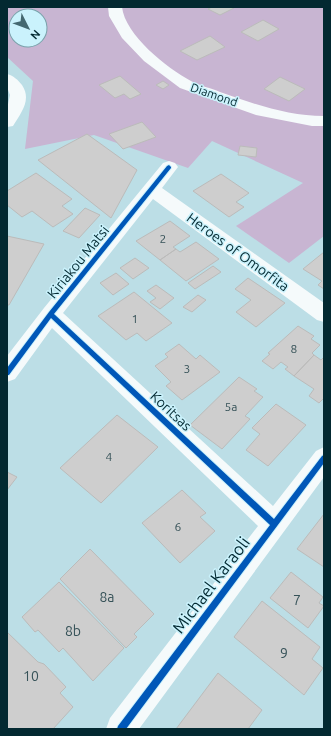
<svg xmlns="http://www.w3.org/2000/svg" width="331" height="736" viewBox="0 0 331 736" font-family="Ubuntu,sans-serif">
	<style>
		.green { fill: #c8b5d2; fill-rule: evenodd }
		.building { fill: #cecece; stroke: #bbbbba }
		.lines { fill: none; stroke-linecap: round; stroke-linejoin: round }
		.minor { fill: #f5fafb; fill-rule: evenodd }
		.cycleway-casing { stroke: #caf2fc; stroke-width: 2 }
		.cycleway { fill: #0057b8; fill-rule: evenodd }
		.labels { text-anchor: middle; stroke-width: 3; stroke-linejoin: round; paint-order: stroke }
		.far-street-label { font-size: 12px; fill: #032931; stroke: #caf2fc }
		.number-label { font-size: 12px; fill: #365258 }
		.street-label { font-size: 14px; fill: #032931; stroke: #caf2fc }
		.near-number-label { font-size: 14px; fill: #365258 }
		.near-street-label { font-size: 17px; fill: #032931; stroke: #caf2fc }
	</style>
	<rect width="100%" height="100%" fill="#bcdee6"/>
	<!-- green -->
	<path class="green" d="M7 7H324V236L289 263 236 226 303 183 212 141 188 168 94 135 25 149 33 81 7 57ZM16 16H40V40H16Z"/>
	<!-- building -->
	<path class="building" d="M212 7H232L234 8 220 15 208 9Z
		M263 20 279 29 258 41 241 32Z
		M210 36 225 47 197 60 180 51Z
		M120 76 141 94 130 99 124 94 115 98 99 85Z
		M280 77 305 89 289 101 264 89Z
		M163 81 169 85 163 89 156 85Z
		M142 122 156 137 123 149 109 134Z
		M87 134 137 170 111 218 38 160Z
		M240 146 257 148 256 157 238 155Z
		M36 173 72 199 62 206 73 214 53 227 32 211 22 217 7 205V191Z
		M221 174 249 193 236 202 244 207 229 217 193 191Z
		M85 208 100 215 79 238 63 231Z
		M170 221 190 236 173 247 176 249 160 260 136 241Z
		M7 236 44 244 9 305H7Z
		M196 242 219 259 186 281 160 260 176 249 180 252Z
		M324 252V289L318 285 322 281 303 269Z
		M135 258 149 268 133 279 120 268Z
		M213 266 221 272 195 289 188 283Z
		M116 273 129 284 113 295 100 283Z
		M248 278 285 303 256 327 236 312 251 300 235 289Z
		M156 285 174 298 160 309 150 302 156 298 147 291Z
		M134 292 172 323 146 341 137 333 126 340 98 316Z
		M198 295 206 300 192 312 183 307Z
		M298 326 314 336 311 339 320 345 312 353 314 355 294 376 285 369 288 367 281 362 273 369 262 361 270 354 268 353Z
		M179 344 196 359 200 355 220 372 182 400 166 386 171 382 155 366 168 357 165 354Z
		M314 355 321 360 324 357V398L319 403 309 396 314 389 294 376Z
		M239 377 257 389 254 391 263 397 245 416 250 419 222 449 190 425Z
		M276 404 306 425 268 466 246 450 260 434 252 428Z
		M117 415 158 447 101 503 60 468Z
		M7 472 17 477 7 490Z
		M182 490 206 513 200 517 215 531 180 563 142 523Z
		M324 514V567L297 549Z
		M90 549 154 614 134 634 137 637 126 648 60 579Z
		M291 572 323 597 319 603 324 606 308 628 270 598Z
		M59 582 124 648 93 681 63 648 59 652 38 630 35 632 22 617Z
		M262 601 320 647 312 659 323 668 304 695 234 637Z
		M7 632 38 662 44 664 66 687 60 693 73 707 53 729H7Z
		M218 673 262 710 248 729H176Z"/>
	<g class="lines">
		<!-- minor -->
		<path class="minor" d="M108 7H122C125 35 167 68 191 81 200 86 211 88 220 92 254 104 288 116 324 116V126H312L256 115 180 88 144 61 122 38 109 16Z
			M7 74C14 76 18 80 22 85 32 100 21 113 13 126L7 127V109L10 95 7 87Z
			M169 161 175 163 178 167 162 188 324 303V322L317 320 153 199 63 313 273 506 316 451 324 447V477L139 729H106L110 718 258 526 52 328 15 379 7 382V356L44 308 163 163Z"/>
		<!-- cycleway casing -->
		<g class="cycleway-casing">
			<path id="cycleway" d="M169 165 171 167V168L54 314 274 519 322 456 324 455V463L126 729H117L118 726 270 525 51 318 9 375H7V368L49 312 167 166Z"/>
		</g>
		<!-- cycleway -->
		<use href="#cycleway" class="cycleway"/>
	</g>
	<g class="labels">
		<!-- far-street labels -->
		<g class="far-street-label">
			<text transform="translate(214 95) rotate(19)" y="4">Diamond</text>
		</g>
		<!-- number labels -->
		<g class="number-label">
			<text x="163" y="243">2</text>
			<text x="135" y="323">1</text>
			<text x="294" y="353">8</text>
			<text x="187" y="373">3</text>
			<text x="231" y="411">5a</text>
			<text x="109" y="461">4</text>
			<text x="178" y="531">6</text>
		</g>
		<!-- street labels -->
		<g class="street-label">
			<text transform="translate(238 252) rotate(36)" y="5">Heroes of Omorfita</text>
			<text transform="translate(78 262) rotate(-51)" y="5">Kiriakou Matsi</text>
			<text transform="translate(171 411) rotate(43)" y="5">Koritsas</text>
		</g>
		<!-- near-number labels -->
		<g class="near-number-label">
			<text x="107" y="602">8a</text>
			<text x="297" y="605">7</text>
			<text x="73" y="636">8b</text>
			<text x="284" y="658">9</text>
			<text x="31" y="681">10</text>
		</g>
		<!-- near-street labels -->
		<g class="near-street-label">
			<text transform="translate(211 585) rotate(-53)" y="6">Michael Karaoli</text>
		</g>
	</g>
	<!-- border -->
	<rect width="331" height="736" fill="none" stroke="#032931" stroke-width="16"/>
	<!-- north arrow -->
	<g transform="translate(28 28) rotate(132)"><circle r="19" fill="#caf2fc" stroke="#7aa2ab"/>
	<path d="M0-3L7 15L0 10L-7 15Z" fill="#446870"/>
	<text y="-6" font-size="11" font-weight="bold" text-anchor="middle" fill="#032931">N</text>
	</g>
</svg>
